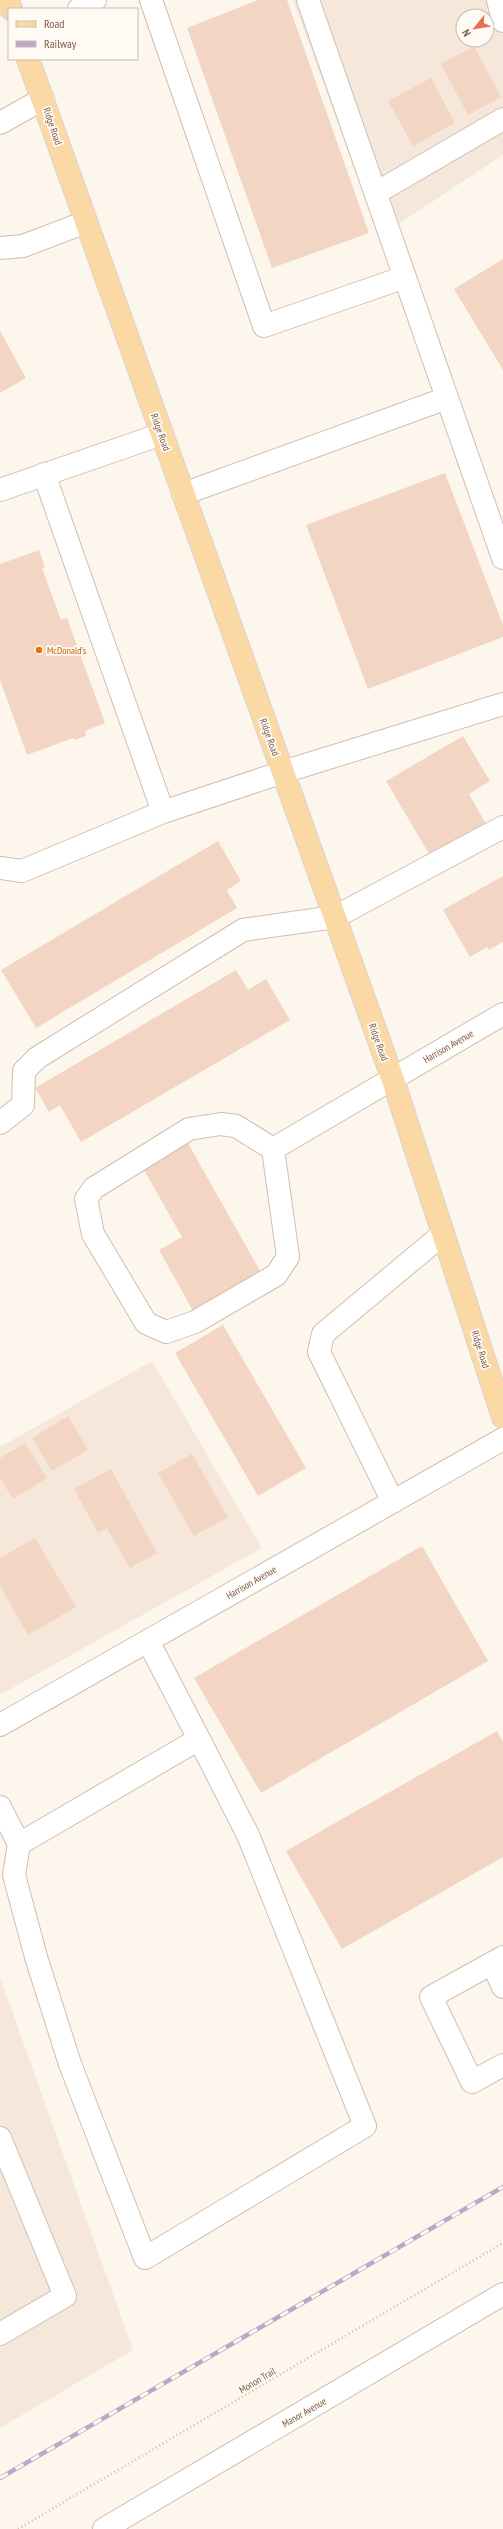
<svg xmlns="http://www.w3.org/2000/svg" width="503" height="2529" viewBox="0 0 503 2529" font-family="'PT Sans Narrow',sans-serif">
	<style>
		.residential { fill: #f5e8da; fill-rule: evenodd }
		.building { fill: #f3d5c3 }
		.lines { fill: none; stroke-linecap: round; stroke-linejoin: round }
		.minor-casing { stroke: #d1beb0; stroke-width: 24 }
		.major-casing { stroke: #dad1cd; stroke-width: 24 }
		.path { stroke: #d9b8a5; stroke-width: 2.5; stroke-dasharray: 1 3; stroke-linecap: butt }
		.minor { stroke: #fff; stroke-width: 22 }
		.major { stroke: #fbd9a5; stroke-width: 22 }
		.rail-casing { stroke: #b9a8c9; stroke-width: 4.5 }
		.rail { stroke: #fffaf3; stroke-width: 3; stroke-dasharray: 9; stroke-linecap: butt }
		.food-dot { fill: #e8710a; stroke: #fffaf3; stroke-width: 1.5 }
		.labels { text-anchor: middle; stroke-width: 3.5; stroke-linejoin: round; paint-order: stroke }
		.street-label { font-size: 10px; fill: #7a5c4d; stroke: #fffaf3 }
		.food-label { font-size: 10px; fill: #c56008; stroke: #fffaf3; text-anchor: start }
	</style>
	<rect width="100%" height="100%" fill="#fdf6ec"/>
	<!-- residential -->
	<path class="residential" d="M293 0H503V155L379 237ZM463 16H487V40H463Z
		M152 1361 262 1548 0 1695V1447Z
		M0 1977 133 2350 0 2428Z"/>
	<!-- building -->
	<path class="building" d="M258 0H287L369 233 272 268 187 28Z
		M474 46 501 97 468 115 441 64Z
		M431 78 455 123 413 146 388 101Z
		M503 259V370L454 289Z
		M0 331 26 378 0 393Z
		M445 473 503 625V637L368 689 306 525Z
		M39 550 45 567 42 568 61 620 67 618 105 723 85 731 86 736 74 740 73 738 27 755 0 680V564Z
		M463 736 490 781 469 794 486 824 431 857 386 781Z
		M218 841 241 881 227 890 237 908 36 1028 1 970Z
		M503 876V942L489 950 487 947 470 957 443 910Z
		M236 970 248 990 266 979 290 1020 81 1142 60 1105 49 1112 35 1088Z
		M188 1143 261 1273 193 1311 159 1250 182 1237 143 1168Z
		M223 1325 306 1468 258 1496 175 1353Z
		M68 1416 88 1450 52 1471 32 1438Z
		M25 1443 47 1478 13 1499 0 1478V1458Z
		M192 1454 228 1517 194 1536 158 1473Z
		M111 1469 157 1553 130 1568 107 1528 98 1533 74 1489Z
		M35 1538 76 1607 28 1635 0 1586V1558Z
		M422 1546 488 1661 261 1793 194 1678Z
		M497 1731 503 1742V1857L342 1949 286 1851Z"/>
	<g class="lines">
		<!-- minor casing -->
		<g class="minor-casing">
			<path id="minor" d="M151 0 264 326 405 277
				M308 0 503 558
				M498 0 503 21
				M79 9 95 0
				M0 123 43 99
				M376 193 503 119
				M0 248 23 246 86 222
				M44 474 163 812
				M0 490 162 434
				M183 494 447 398
				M0 868 22 871 163 812 283 772 503 704
				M0 1123 23 1105 24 1071 37 1058 243 930 335 917 503 827
				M221 1124 236 1126 273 1149 288 1257 276 1275 195 1322 166 1332 146 1323 93 1234 86 1199 94 1188 189 1129Z
				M273 1149 503 1014
				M393 1502 319 1352 323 1334 443 1234
				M0 1725 503 1439
				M0 1807 19 1844 199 1739 148 1641
				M19 1844 14 1875 36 1957 70 2064 145 2258 365 2126 248 1835 199 1739
				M503 1957 431 1997 472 2082 503 2065
				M492 1963 503 1987
				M0 2138 65 2296 0 2334
				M104 2529 503 2294"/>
		</g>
		<!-- major casing -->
		<g class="major-casing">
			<path id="major" d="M8 0 11 9
				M28 59 392 1077 503 1417"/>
		</g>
		<!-- path -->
		<path class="path" d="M18 2529 503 2243"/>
		<!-- minor -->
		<use href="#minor" class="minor"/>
		<!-- major -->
		<use href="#major" class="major"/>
		<!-- rail casing -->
		<g class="rail-casing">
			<path id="rail" d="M0 2478 503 2187"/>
		</g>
		<!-- rail -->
		<use href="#rail" class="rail"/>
	</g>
	<!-- markers -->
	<circle class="food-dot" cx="39" cy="650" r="4"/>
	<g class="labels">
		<!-- street labels -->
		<g class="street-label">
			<text transform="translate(53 126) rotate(71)" y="4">Ridge Road</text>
			<text transform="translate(161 432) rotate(70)" y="4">Ridge Road</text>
			<text transform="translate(270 737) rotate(70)" y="4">Ridge Road</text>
			<text transform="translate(379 1042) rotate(70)" y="4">Ridge Road</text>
			<text transform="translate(448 1046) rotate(-30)" y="4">Harrison Avenue</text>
			<text transform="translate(481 1349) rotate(72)" y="4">Ridge Road</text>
			<text transform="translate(251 1582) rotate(-30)" y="4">Harrison Avenue</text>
			<text transform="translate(257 2380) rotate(-31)" y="4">Monon Trail</text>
			<text transform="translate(304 2412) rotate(-30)" y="4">Manor Avenue</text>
		</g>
		<!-- food labels -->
		<g class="food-label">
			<text x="47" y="654">McDonald's</text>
		</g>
	</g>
	<!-- legend -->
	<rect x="8" y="8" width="130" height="52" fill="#fffaf3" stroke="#cabbb1"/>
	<rect x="16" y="21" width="20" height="6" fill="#fbd9a5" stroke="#cabbb1"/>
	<text x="44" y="28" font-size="12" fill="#7a5c4d">Road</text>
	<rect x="16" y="41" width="20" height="6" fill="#b9a8c9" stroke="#cabbb1"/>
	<text x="44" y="48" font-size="12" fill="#7a5c4d">Railway</text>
	<!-- north arrow -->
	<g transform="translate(475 28) rotate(240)"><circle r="19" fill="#fffaf3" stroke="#cabbb1"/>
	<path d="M0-3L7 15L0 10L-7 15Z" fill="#e76f51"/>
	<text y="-6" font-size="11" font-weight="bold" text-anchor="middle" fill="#7a5c4d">N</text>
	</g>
</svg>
